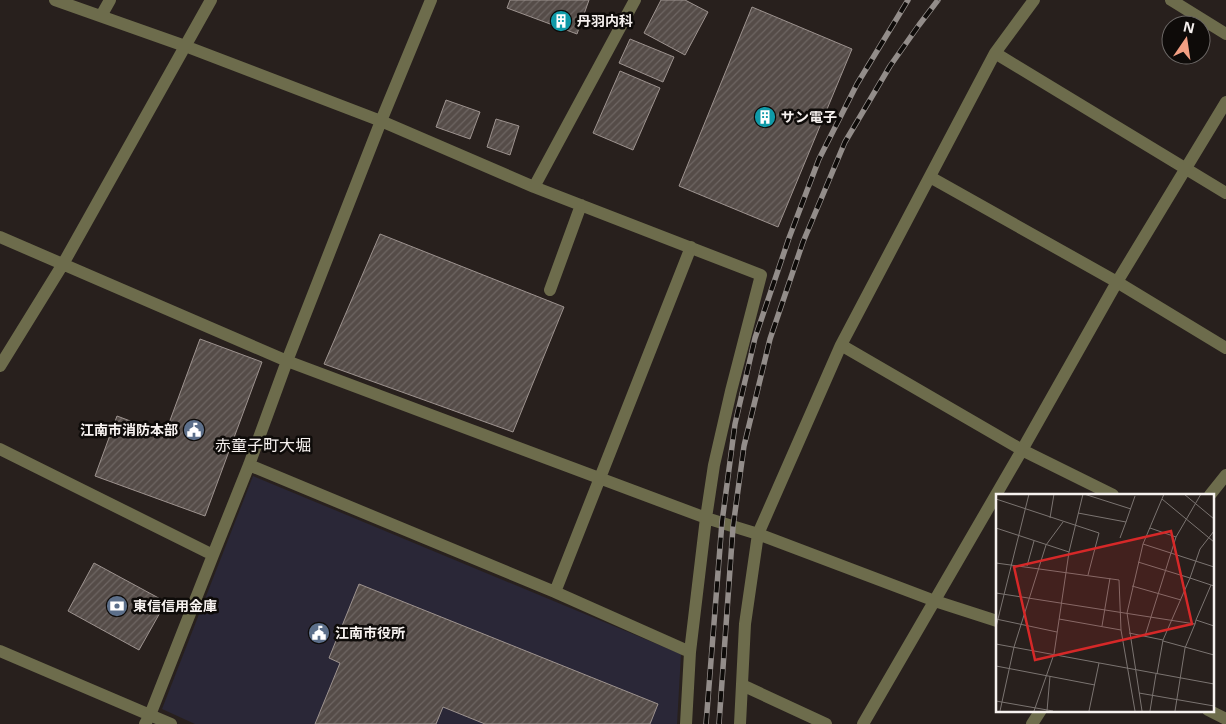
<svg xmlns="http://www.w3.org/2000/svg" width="1226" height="724" viewBox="0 0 1226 724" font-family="'Open Sans','Noto Sans JP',sans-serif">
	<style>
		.commercial { fill: #2a2737 }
		.building { fill: url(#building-hatch); stroke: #9d938f }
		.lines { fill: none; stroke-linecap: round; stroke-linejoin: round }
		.minor { stroke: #6d6c4c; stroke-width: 12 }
		.rail-casing { stroke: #938d8a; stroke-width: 5.5 }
		.rail { stroke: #0e0b09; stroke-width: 4; stroke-dasharray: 11; stroke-linecap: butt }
		.labels { text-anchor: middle; stroke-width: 5; stroke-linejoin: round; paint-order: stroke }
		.poi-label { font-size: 14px; font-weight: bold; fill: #f7f2f0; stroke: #0e0b09; text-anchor: start }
		.quarter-label { font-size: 16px; fill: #f7f2f0; stroke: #0e0b09 }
		.inset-road { fill: none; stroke: #7b7471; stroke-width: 1 }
		.view { fill: #d62828; fill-opacity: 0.15; stroke: #d62828; stroke-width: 2.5 }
		.inset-edge { fill: none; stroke: #f7f2f0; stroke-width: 2.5 }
	</style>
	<defs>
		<pattern id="building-hatch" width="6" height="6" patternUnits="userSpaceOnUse" patternTransform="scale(1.25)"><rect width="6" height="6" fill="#554c48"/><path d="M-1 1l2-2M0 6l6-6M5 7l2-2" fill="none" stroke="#6e6663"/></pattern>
	</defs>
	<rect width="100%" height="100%" fill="#28201d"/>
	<!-- commercial -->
	<path class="commercial" d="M253 476 681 654 677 724H195L162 709Z"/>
	<!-- building -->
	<path class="building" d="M510 0H589L577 34 507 8Z
		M661 0H685L708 12 685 55 644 33Z
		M752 7 852 49 778 227 679 186Z
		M630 39 674 57 663 82 619 63Z
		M620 71 660 88 633 150 593 133Z
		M446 100 480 112 470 139 436 127Z
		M496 119 519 126 510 155 487 147Z
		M380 234 564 307 513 432 324 364Z
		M200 339 262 362 205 516 95 476 117 416 165 434Z
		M94 563 166 602 139 650 68 611Z
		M359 584 658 704 650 724H485L443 707 436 724H315L340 663 329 658Z"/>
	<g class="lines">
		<!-- minor -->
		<path class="minor" d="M55 0 185 46 381 121 534 187 761 275 731 391 714 465 706 518 690 652 686 724
			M1034 0 995 53 1226 193
			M1171 0 1226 34
			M101 16 110 0
			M930 177 1117 282 1226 348
			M534 187 635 0
			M0 237 287 361 706 518 758 534 935 601 997 621
			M550 290 581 205
			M841 345 1022 450 1113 495
			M0 366 63 264 211 0
			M0 449 213 555
			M249 465 555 592 690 652
			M1210 495 1226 475
			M555 592 691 247
			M0 651 171 724
			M742 685 826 724
			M1208 710 1226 719
			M145 724 150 715 213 555 249 465 287 361 381 121 431 0
			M740 724 745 624 758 534 841 345 995 53
			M863 724 1022 450 1117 282 1226 102
			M1032 724 1041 710"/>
		<!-- rail casing -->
		<g class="rail-casing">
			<path id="rail" d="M706 724 722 522 735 424 755 338 789 238 819 159 857 84 908 0
				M719 724 733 527 744 446 770 339 803 242 845 142 890 66 919 25 938 0"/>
		</g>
		<!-- rail -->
		<use href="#rail" class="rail"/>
	</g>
	<!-- icons -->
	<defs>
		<g id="building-disc" transform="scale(1.125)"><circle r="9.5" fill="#0f9aa8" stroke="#0e0b09"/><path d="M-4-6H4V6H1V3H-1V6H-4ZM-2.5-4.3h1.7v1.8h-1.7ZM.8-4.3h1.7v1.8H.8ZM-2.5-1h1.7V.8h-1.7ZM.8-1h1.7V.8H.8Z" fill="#fff"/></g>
		<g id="civic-disc" transform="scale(1.125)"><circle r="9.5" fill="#5c6f8a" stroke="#0e0b09"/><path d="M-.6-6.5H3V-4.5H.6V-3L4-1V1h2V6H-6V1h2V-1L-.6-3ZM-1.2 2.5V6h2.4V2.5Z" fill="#fff"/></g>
		<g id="bank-disc" transform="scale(1.125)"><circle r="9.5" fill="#5c6f8a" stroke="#0e0b09"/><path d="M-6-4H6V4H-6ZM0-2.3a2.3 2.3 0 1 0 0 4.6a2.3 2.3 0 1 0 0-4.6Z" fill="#fff"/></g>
	</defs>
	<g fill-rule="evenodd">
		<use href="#building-disc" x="561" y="21"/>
		<use href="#building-disc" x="765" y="117"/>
		<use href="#civic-disc" x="194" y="430"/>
		<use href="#bank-disc" x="117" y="606"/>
		<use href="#civic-disc" x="319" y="633"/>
	</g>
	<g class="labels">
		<!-- poi labels -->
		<g class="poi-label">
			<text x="577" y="26">丹羽内科</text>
			<text x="781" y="122">サン電子</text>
			<text x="178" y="435" text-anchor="end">江南市消防本部</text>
			<text x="133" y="611">東信信用金庫</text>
			<text x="335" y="638">江南市役所</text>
		</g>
		<!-- quarter labels -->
		<g class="quarter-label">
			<text x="263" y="451">赤童子町大堀</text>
		</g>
	</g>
	<!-- overview -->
	<g transform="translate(996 494)">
		<rect width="218" height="218" fill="#28201d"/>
		<path class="inset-road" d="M88 0 135 15M168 0 147 50 218 73M188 0 218 25M0 5 103 39 92 81M166 5 218 48M82 19 130 28 139 2M54 24 58 0M0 34 73 58M154 34 180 43M124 44 130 28M142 68 194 84 204 55 218 37M0 69 123 86 125 136 139 217M31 72 38 47M136 92 185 106M0 99 199 130 200 126 218 132M0 125 61 138M63 125 125 136M200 126 215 91M106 132 114 84M0 133 33 0M133 139 167 146M149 142 180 43 205 0M167 147 218 161M0 150 218 190M0 172 99 191M161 180 167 146 194 84 218 92M143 199 218 212M0 207 57 217M4 217 18 153 50 51 67 28M38 217 58 160 73 58 87 0M51 217 54 182M93 217 103 169M146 217 131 119 147 50M154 217 160 180M179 217 189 154 199 130"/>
		<path class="view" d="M175 37 196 130 39 166 18 73Z"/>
		<rect width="218" height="218" class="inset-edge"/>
	</g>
	<!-- north arrow -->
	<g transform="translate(1186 40) rotate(13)"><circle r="24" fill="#0e0b09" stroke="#6b6765"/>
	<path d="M0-4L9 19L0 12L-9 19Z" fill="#f39f83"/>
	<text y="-8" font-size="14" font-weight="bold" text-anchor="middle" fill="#f7f2f0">N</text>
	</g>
</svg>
